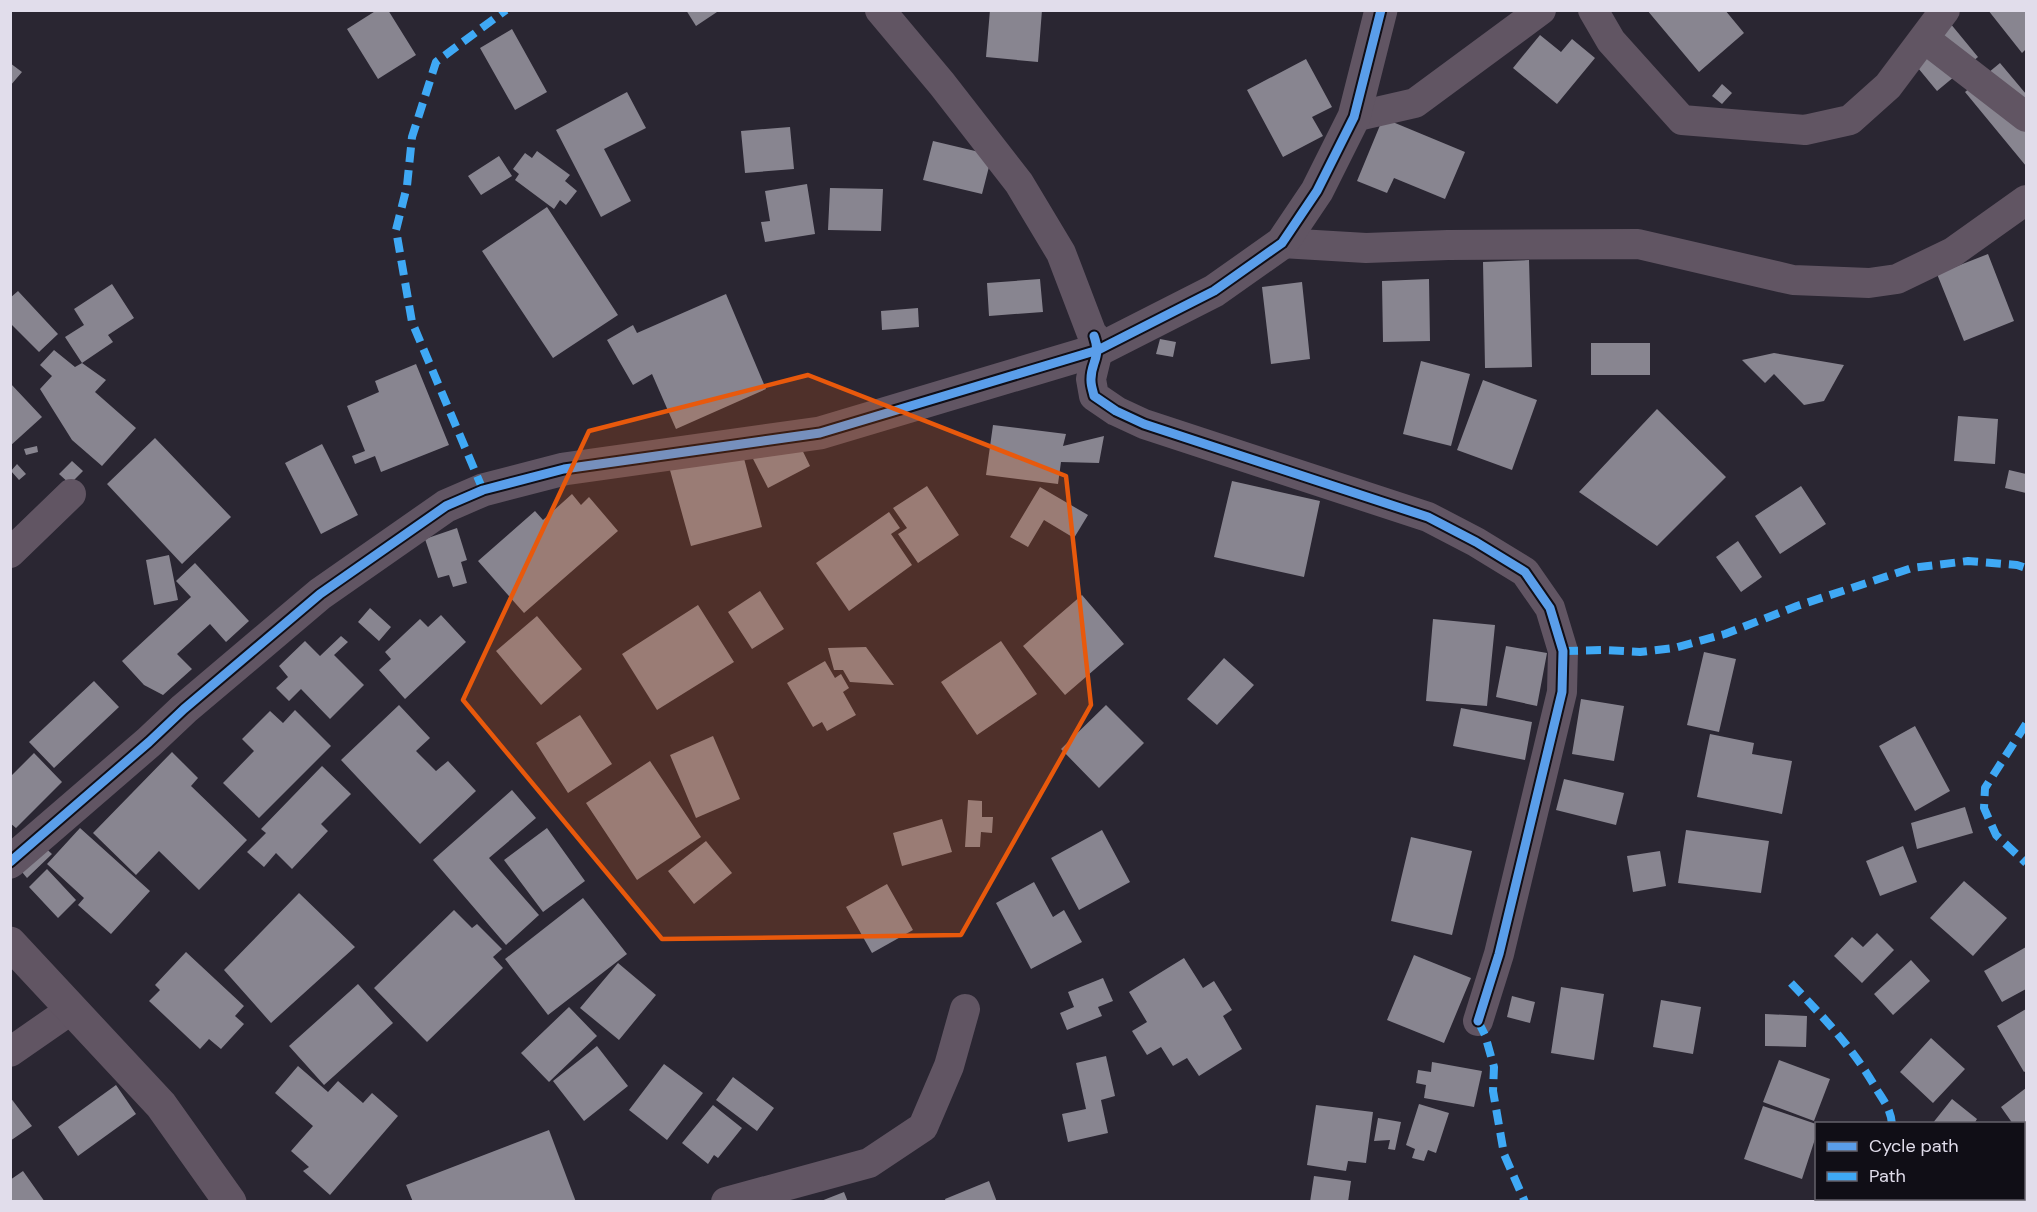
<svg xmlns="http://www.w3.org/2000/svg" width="2037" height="1212" viewBox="0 0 2037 1212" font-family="'DM Sans',sans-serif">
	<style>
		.building { fill: #888590 }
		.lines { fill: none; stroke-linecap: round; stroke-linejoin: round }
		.minor { stroke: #615563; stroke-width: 30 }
		.tertiary { stroke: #615563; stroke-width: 33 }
		.quiet { stroke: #3fa9f5; stroke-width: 8; stroke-dasharray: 15 8; stroke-linecap: butt }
		.cycleway-casing { stroke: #100e16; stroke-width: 13 }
		.cycleway { stroke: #5a9eea; stroke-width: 9 }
		.marked { fill: #e8590c; fill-opacity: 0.2; stroke: #e8590c; stroke-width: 4.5; stroke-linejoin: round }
	</style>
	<rect width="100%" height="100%" fill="#2a2632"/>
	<!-- building -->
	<path class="building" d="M377 10H388L416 55 378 79 347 29Z
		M686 10H720L696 26Z
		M990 10H1042L1038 62 986 57Z
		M1647 10H1725L1744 33 1699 72Z
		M1988 10H2026V49L2022 53Z
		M1945 17 1978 57 1937 91 1904 51Z
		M512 29 547 92 515 110 480 48Z
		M1540 35 1561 52 1572 39 1595 58 1557 104 1513 68Z
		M1306 59 1332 107 1312 117 1323 136 1283 157 1247 90Z
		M10 63 22 72 10 86Z
		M2000 63 2026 94V166L1965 92Z
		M1722 84 1732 93 1722 104 1712 96Z
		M627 92 646 128 604 149 631 201 601 217 556 130Z
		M1383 118 1465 152 1445 199 1394 178 1387 193 1357 181Z
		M790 127 794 169 745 173 741 131Z
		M933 141 992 155 982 194 923 180Z
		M537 151 570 175 565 181 577 191 566 205 560 200 554 209 515 180 519 174 513 169 525 153 532 158Z
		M499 156 512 176 481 195 468 176Z
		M807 184 815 234 765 242 761 222 770 221 765 191Z
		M830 188 883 189 881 231 828 230Z
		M547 207 618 315 553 358 482 251Z
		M1988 254 2014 321 1964 341 1937 274Z
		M1529 260 1532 367 1485 368 1483 262Z
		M1040 279 1043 312 989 316 987 283Z
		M1429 279 1430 341 1383 342 1382 281Z
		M1302 282 1310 359 1271 364 1262 287Z
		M112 284 134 318 108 335 113 342 82 363 65 337 84 325 74 309Z
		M18 291 58 334 39 352 10 323V298Z
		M726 294 766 389 676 429 652 374 633 385 607 340 633 325 637 333Z
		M918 308 919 327 882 330 881 311Z
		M1160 339 1176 342 1173 357 1156 354Z
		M1591 343H1650V375H1591Z
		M54 350 75 367 82 363 106 380 95 392 136 428 102 466 72 440 40 389 52 376 40 365Z
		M1774 353 1844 365 1824 401 1804 405 1774 374 1765 383 1742 360Z
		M1421 361 1470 374 1451 446 1403 434Z
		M416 364 449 445 381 472 375 456 355 464 352 456 365 451 347 406 379 392 375 381Z
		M1483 380 1537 400 1512 470 1457 450Z
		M10 383 42 417 10 446Z
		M1657 409 1726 477 1657 546 1579 492Z
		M1958 416 1998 419 1995 464 1954 461Z
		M993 425 1066 434 1063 446 1104 436 1099 463 1061 462 1058 484 986 475Z
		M793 431 810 466 768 488 750 453Z
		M155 438 231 517 182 564 107 484Z
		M740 443 762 527 691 546 668 463Z
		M322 444 358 515 321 534 285 463Z
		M37 446 38 452 26 455 24 449Z
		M72 461 83 471 70 484 59 474Z
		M17 464 26 474 19 480 11 471Z
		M2009 470 2026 474V493L2005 488Z
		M1232 481 1320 501 1304 577 1214 557Z
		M927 486 959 535 918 563 898 534 907 528 893 508Z
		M1801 486 1826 524 1780 554 1755 516Z
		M1040 487 1088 515 1074 538 1044 520 1028 547 1010 537Z
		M572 494 581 505 589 497 618 531 524 613 478 561 535 511 543 520Z
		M889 512 900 528 891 534 912 565 849 611 816 563Z
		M457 528 467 560 461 562 467 583 453 587 449 575 438 578 425 539Z
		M1738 541 1762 577 1741 592 1716 557Z
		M169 555 178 600 154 605 146 560Z
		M195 563 249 621 226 642 210 624 177 654 192 669 163 695 144 685 122 661 191 597 176 581Z
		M760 591 784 629 752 649 728 612Z
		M1082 595 1124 644 1065 695 1023 646Z
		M698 605 734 662 657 710 622 654Z
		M370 608 391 627 379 641 358 622Z
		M441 615 466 642 405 699 379 670 391 659 385 652 420 619 428 627Z
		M537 616 582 669 541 705 496 651Z
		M1433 619 1495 625 1487 706 1426 701Z
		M341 636 348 642 334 655 364 685 330 719 301 689 289 701 276 688 288 677 279 666 305 641 320 656Z
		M1001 641 1037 694 977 735 941 682Z
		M1506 646 1547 653 1537 706 1496 697Z
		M866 647 894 685 850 682 843 670H834L828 648Z
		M1704 652 1736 659 1719 732 1687 725Z
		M1224 658 1254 685 1217 725 1187 699Z
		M825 661 835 678 841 674 849 688 843 692 856 715 827 731 822 722 813 727 787 683Z
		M94 681 119 707 54 768 29 742Z
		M1581 699 1624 706 1614 761 1572 754Z
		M399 705 430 738 416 751 436 771 448 761 476 791 420 844 341 760Z
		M1106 705 1144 743 1099 788 1061 749Z
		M1461 708 1532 722 1525 760 1453 746Z
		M295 710 331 746 259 818 223 783 254 751 242 739 270 711 283 723Z
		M580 715 612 764 568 793 536 743Z
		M1915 726 1950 791 1915 811 1879 746Z
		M1710 734 1754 743 1752 754 1792 761 1782 814 1697 797Z
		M713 736 740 799 696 818 670 755Z
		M172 752 198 778 191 786 247 840 199 890 159 851 136 875 93 833Z
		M34 753 62 782 16 828 10 823V777Z
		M650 761 701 837 637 880 586 803Z
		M322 766 351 794 321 824 328 831 292 869 276 853 264 867 247 852 266 833 261 829Z
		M1564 779 1624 793 1616 825 1556 810Z
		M512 790 536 818 489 858 539 915 506 945 433 860Z
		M968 800 982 801V817H993L992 833 981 832 980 847H965Z
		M1965 807 1973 833 1917 849 1911 823Z
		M942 819 952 852 902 866 893 833Z
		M80 828 150 891 111 934 78 905 84 898 47 864Z
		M547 828 585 881 543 912 504 860Z
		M1102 830 1130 882 1079 910 1051 858Z
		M1686 830 1769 841 1761 893 1678 883Z
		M1411 837 1472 851 1452 935 1391 921Z
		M706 841 732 873 694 904 668 871Z
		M40 843 52 854 27 878 17 866Z
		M1903 846 1917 882 1880 896 1866 861Z
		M1660 851 1666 886 1633 892 1627 856Z
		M47 869 76 900 58 918 29 887Z
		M1964 881 2007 918 1973 956 1930 918Z
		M1034 882 1053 917 1064 910 1082 942 1031 969 996 903Z
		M887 884 913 930 872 953 846 907Z
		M299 893 355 947 271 1023 224 970Z
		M583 898 627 954 548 1015 505 959Z
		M454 910 472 928 477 924 502 949 493 957 503 968 427 1042 374 988Z
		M1877 933 1894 950 1862 983 1834 956 1852 937 1863 947Z
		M2026 947V989L2002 1002 1984 971Z
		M186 952 244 1006 235 1016 244 1024 221 1049 209 1039 200 1049 149 1001 160 990 155 985Z
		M1414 955 1471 978 1444 1043 1387 1020Z
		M1184 958 1203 988 1214 981 1232 1010 1223 1016 1242 1049 1199 1076 1187 1058 1173 1066 1161 1047 1147 1055 1132 1031 1147 1022 1129 992Z
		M1911 960 1930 981 1893 1015 1874 994Z
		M618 963 656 995 619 1040 580 1008Z
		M1103 978 1113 1001 1098 1007 1102 1016 1067 1030 1060 1013 1074 1007 1068 992Z
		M358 984 393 1023 324 1085 289 1046Z
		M1561 987 1604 994 1594 1060 1551 1053Z
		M1512 996 1535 1002 1530 1023 1507 1017Z
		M1661 1000 1701 1007 1693 1054 1653 1047Z
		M569 1007 597 1036 549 1082 521 1053Z
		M2026 1009V1071L2024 1072 1997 1026Z
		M1765 1014 1807 1016 1806 1047 1765 1046Z
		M1931 1038 1965 1069 1933 1103 1900 1072Z
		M597 1046 628 1086 584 1121 553 1081Z
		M1106 1056 1115 1096 1101 1100 1108 1133 1068 1142 1062 1114 1086 1109 1076 1063Z
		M1779 1060 1830 1079 1814 1121 1763 1102Z
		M1432 1062 1482 1071 1474 1107 1424 1098 1426 1085 1416 1083 1418 1070 1431 1072Z
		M664 1064 703 1093 667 1140 629 1110Z
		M298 1066 328 1092 338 1081 363 1103 372 1093 398 1116 330 1195 303 1171 309 1167 291 1151 313 1126 275 1093Z
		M733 1077 774 1108 757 1131 716 1100Z
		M116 1085 136 1114 78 1156 58 1127Z
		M2026 1088V1142L2024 1138V1124H2013L2001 1107Z
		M10 1097 32 1126 10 1141Z
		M1952 1099 1977 1119 1974 1124H1932Z
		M1419 1104 1449 1113 1436 1153 1428 1150 1424 1161 1412 1158 1415 1149 1406 1145Z
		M713 1105 742 1128 718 1158 714 1155 708 1164 682 1143Z
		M1316 1105 1373 1112 1366 1163 1348 1161 1346 1171 1307 1165Z
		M1763 1106 1816 1124V1136L1802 1179 1744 1159Z
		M1378 1118 1401 1122 1395 1150 1388 1149 1390 1140 1374 1141Z
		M549 1130 576 1202H413L406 1185Z
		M23 1171 45 1202H10V1180Z
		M1314 1176 1351 1181 1348 1202H1310Z
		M989 1181 997 1202H946L945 1199Z
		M844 1192 848 1202H821V1201Z"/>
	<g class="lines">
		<!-- minor -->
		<path class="minor" d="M880 10 942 84 1019 183 1061 253 1098 350
			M1593 10 1611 41 1682 120 1805 130 1850 120 1888 86 1945 10
			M1925 39 2026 117
			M1354 117 1415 103 1541 10
			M1282 243 1366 248 1448 245 1638 244 1793 280 1869 283 1897 279 1953 252 2026 200
			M1096 342 1094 336 1098 350 1091 379 1094 396 1116 411 1144 424 1428 517 1476 542 1525 572 1550 608 1563 651 1562 692 1499 954 1478 1021
			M10 553 71 494
			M10 1052 72 1009
			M726 1202 869 1163 923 1127 949 1066 965 1009"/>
		<!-- tertiary -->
		<path class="tertiary" d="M10 862 149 742 184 709 320 594 446 506 483 490 564 469 820 433 1098 350 1214 291 1282 243 1317 191 1354 117 1381 10
			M10 943 161 1105 230 1202"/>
		<!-- quiet -->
		<path class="quiet" d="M483 490 412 322 396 230 407 186 412 137 436 62 506 10
			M1563 651 1604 650 1640 652 1674 648 1725 634 1797 606 1912 568 1968 561 2017 565 2026 568
			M2026 724 1985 788 1984 808 1996 835 2026 863
			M1791 983C1824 1018 1853 1048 1877 1090 1884 1101 1891 1110 1892 1124
			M1478 1021 1485 1035 1494 1067 1493 1091 1504 1154 1525 1202
			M1879 1202 1880 1198"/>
		<!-- cycleway casing -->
		<g class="cycleway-casing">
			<path id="cycleway" d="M1098 350 1094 336C1102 359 1090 362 1091 381 1091 386 1093 391 1094 396L1116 411 1144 424 1428 517 1476 542 1525 572 1550 608 1563 651 1562 692 1499 954 1478 1021
				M10 862 149 742 184 709 320 594 446 506 483 490 564 469 820 433 1098 350 1214 291 1282 243 1317 191 1354 117 1381 10"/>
		</g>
		<!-- cycleway -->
		<use href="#cycleway" class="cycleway"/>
	</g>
	<!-- marked area -->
	<path class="marked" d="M808 375 1066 476 1091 705 961 935 662 939 463 700 589 431Z"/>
	<!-- border -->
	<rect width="2037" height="1212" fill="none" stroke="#e1ddeb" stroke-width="24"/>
	<!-- legend -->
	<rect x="1815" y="1122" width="210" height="78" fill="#100e16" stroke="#64616b" stroke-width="1.5"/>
	<rect x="1827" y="1142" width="30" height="9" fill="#5a9eea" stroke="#64616b" stroke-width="1.5"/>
	<text x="1869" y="1152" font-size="18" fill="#e1ddeb">Cycle path</text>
	<rect x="1827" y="1172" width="30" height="9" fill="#3fa9f5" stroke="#64616b" stroke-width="1.5"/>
	<text x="1869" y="1182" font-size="18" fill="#e1ddeb">Path</text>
</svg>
